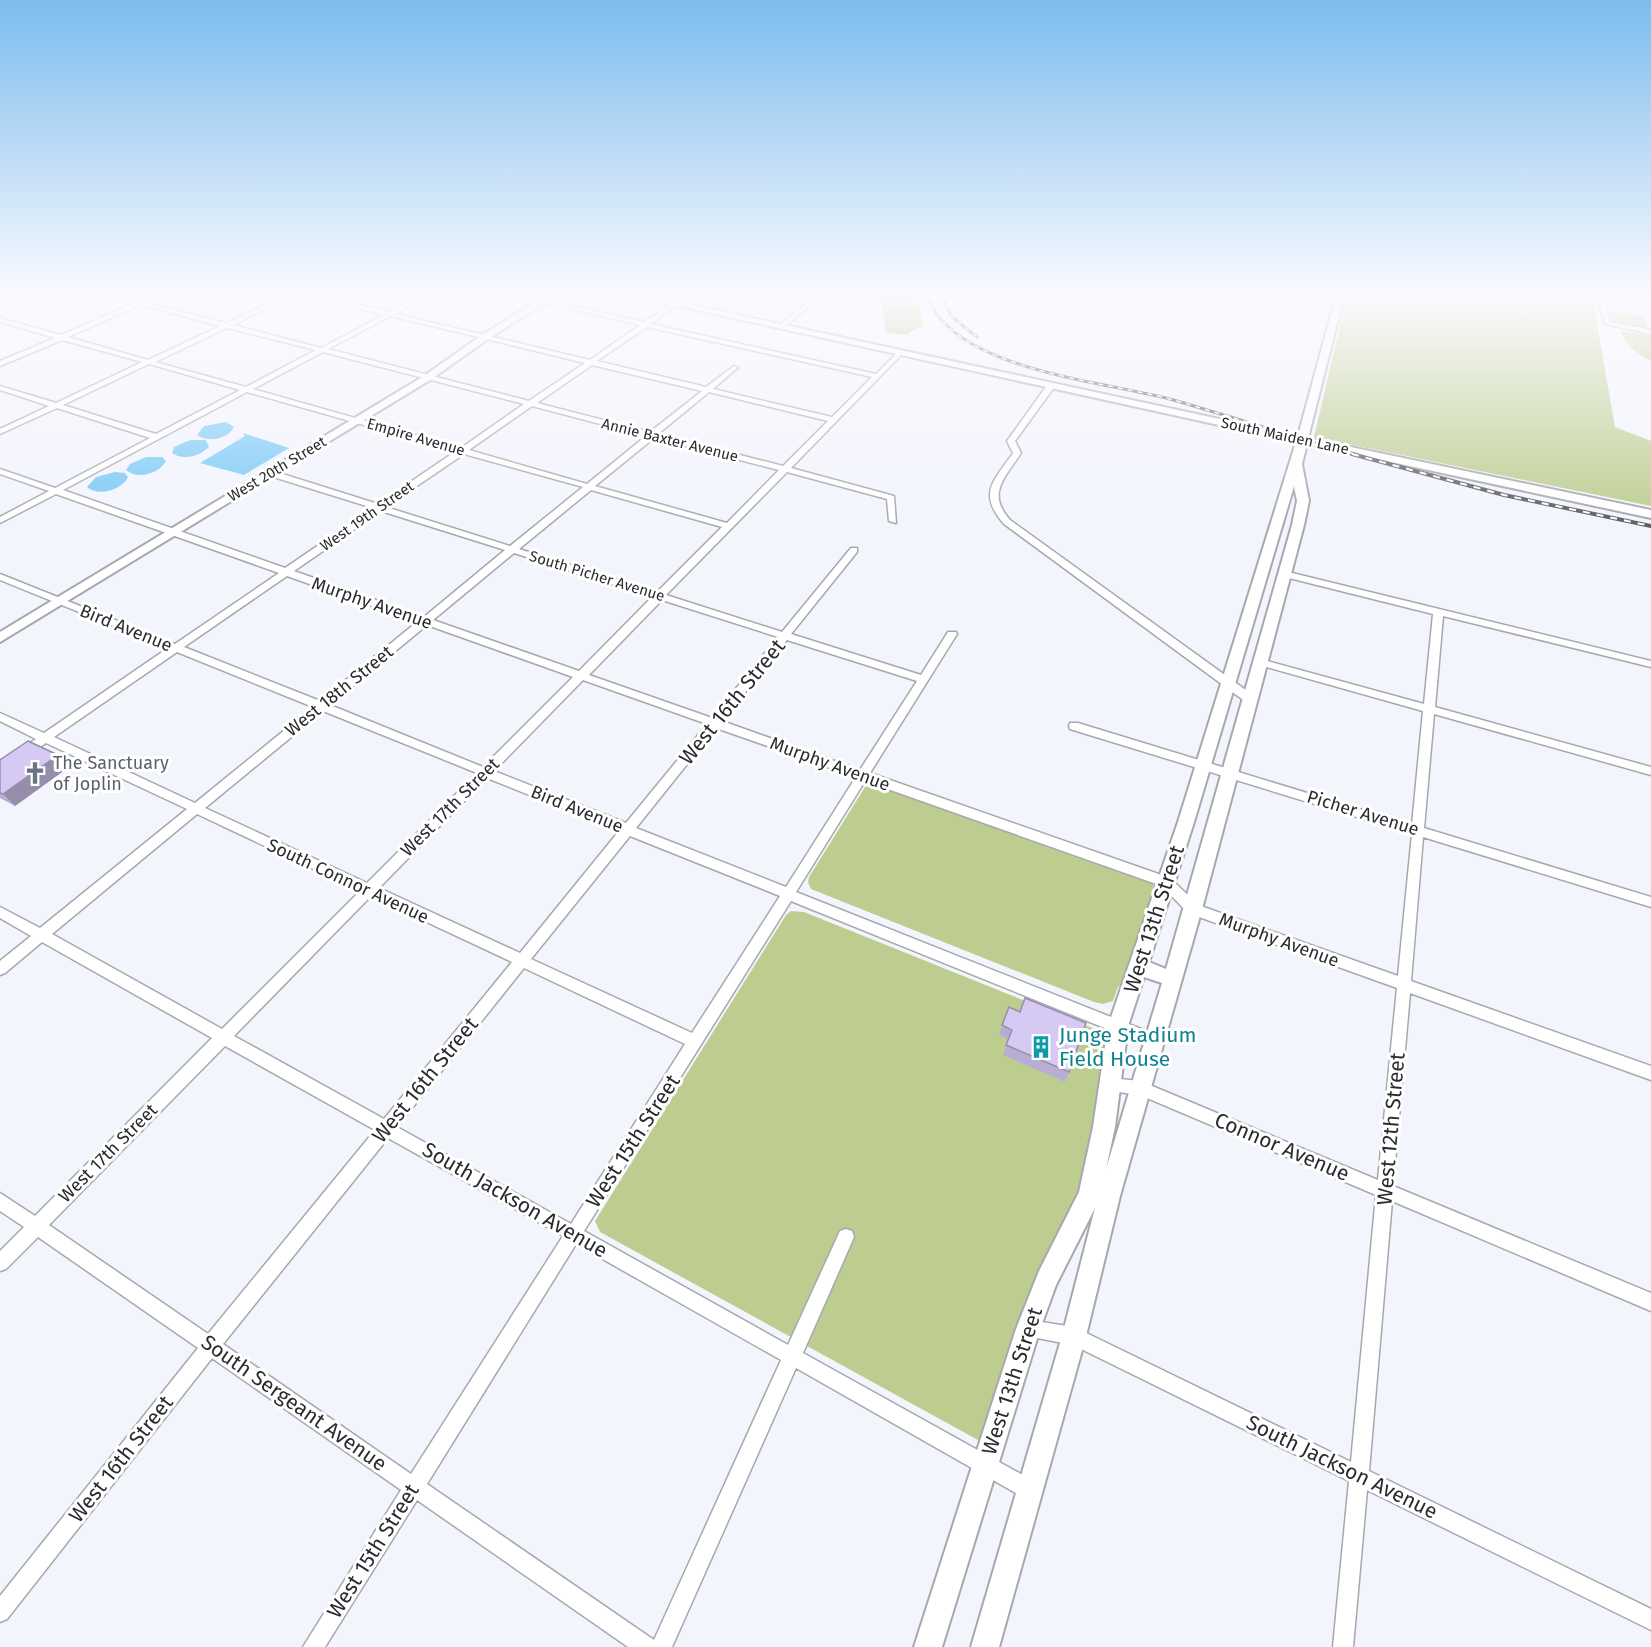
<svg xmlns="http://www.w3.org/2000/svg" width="1651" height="1647" viewBox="0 0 1651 1647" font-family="'Fira Sans',sans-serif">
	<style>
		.green { fill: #bdcd90 }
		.forest { fill: #abbd72 }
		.water { fill: #7ac8f6 }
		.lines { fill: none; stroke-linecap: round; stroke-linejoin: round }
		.street-casing { stroke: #a7a8af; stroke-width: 3 }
		.secondary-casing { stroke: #a7a8af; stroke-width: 4 }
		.street { fill: #fff; fill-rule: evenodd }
		.secondary { fill: #fff; fill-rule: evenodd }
		.rail-far1-casing { stroke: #5d5e63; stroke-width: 3 }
		.rail-casing { stroke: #5d5e63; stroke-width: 4 }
		.rail-far1 { stroke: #fff; stroke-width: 1.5; stroke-dasharray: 5; stroke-linecap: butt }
		.rail { stroke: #fff; stroke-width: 2; stroke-dasharray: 7; stroke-linecap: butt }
		.wall { fill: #b8add2 }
		.shaded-wall { fill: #968dab }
		.building { fill: #d6c9f4; stroke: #968dab; stroke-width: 1.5 }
		.labels { text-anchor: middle; stroke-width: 6; stroke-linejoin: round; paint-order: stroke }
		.far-street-label { font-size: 15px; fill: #2a2b2e; stroke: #fff }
		.street-label { font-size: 18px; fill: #2a2b2e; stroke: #fff }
		.worship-label { font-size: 18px; fill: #5b616d; stroke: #fff; text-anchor: start }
		.near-street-label { font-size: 21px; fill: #2a2b2e; stroke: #fff }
		.near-culture-label { font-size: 21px; fill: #0d838f; stroke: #fff; text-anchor: start }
	</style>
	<rect width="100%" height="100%" fill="#f3f5fd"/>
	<!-- green -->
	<path class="green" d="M1347 296H1592L1615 427 1651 441V506L1314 437Z
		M1610 310 1645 317 1648 328 1613 323Z
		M1621 331 1651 336V361C1639 354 1624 345 1621 331Z
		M872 784 1153 884 1155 889 1128 979 1118 987 1113 1001 1103 1004 1094 1002 811 889 808 882 809 877 865 787Z
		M791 911 804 912 1100 1031 1106 1039 1099 1141 982 1437 978 1440 600 1232 595 1221 786 915Z"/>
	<!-- forest -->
	<path class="forest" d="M881 296H917L923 327 914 329 907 335 886 333Z"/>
	<!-- water -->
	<path class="water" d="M226 422 234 427C228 439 208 443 197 435L204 426Z
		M243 433 289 448 244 475 200 463 245 436Z
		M190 440H206L209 447C200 456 183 461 172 453L174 447Z
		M146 457H162L166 461C159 474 137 480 126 470L130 464Z
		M115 472 125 473 128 477C122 490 98 497 87 487L96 477Z"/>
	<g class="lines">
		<!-- street casing -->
		<g class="street-casing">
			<path id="street" d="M13 296H23L0 306V302Z
				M110 296C119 296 133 301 140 301 146 300 151 296 159 296L146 303 226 323 283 296H292L233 325 321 348 384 315 311 296H324L389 312 418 296H427L396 314 590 360 640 325 513 296H527L644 322 674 303 677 305 676 306 651 324 876 374 898 352H902V354L791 468 894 496 896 523 889 521 887 499 787 472 666 595 782 632 851 548H857V552L791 634 921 675 948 632H956L957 634 870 773 1170 878 1198 905 1398 976 1412 834 1070 729 1069 726 1070 723H1078L1412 825 1423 711 1256 664 1255 662 1260 659 1424 704 1433 614 1281 576V572L1284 571 1651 661V667L1443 616 1435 707 1651 767V775L1434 714 1424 828 1651 897V907L1423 837 1411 981 1651 1066V1080L1410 993 1393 1186 1651 1293V1311L1392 1201 1369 1471 1651 1609V1630L1367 1490 1353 1647H1333L1349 1481 1073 1345 1022 1335 1019 1329 1022 1323 1028 1320 1074 1327 1351 1462 1376 1195 1140 1095 1104 1090 1102 1085 1104 1080 1109 1078 1140 1081 1378 1180 1397 988 1188 913 1162 886 865 781 796 892 1159 1036 1161 1041 1159 1046 1154 1048 1149 1046 791 901 584 1231 788 1345 840 1231 846 1229 852 1231 854 1237 803 1353 1037 1483 1040 1490 1037 1497 1030 1500 1023 1497 796 1368 672 1647H628L417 1500 325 1647H303L401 1490 212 1358 7 1619 0 1622V1596L198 1348 38 1237 6 1269 0 1271V1251L24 1227 0 1211V1193L35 1216 212 1038 42 942 5 973 0 975V961L31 936 0 918V907L40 928 187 809 46 743 0 773V763L36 739 0 721V713L44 733 168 648 0 580V574L175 644 279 573 56 494 0 523V517L49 491 0 474V469L55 488 150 438 57 408 0 434V429L49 406 0 390V386L56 403 142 362 62 340 0 366V361L55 338 0 322V318L61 335 134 303ZM141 305 220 326 148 360 68 337ZM391 316 585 363 529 401 328 349ZM647 327 872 377 832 417 713 389 736 369 738 368 734 366 706 387 597 361ZM227 328 316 350 246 387 155 362ZM323 352 524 404 461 448 253 389ZM149 364 240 390 156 434 63 405ZM592 365 702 391 650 432 537 403ZM247 392 456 451 378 504 273 471H267V475L373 508 285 568 63 490ZM709 392 828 421 783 466 658 434ZM532 406 646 436 587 484 469 450ZM654 438 779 470 727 523 595 486ZM464 454 583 487 510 546 386 507ZM591 490 722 527 657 592 519 549ZM381 511 505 550 424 617 294 571ZM514 553 652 597 579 671 433 620ZM287 576 417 622 320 701 184 647ZM662 600 778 637 712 718 589 675ZM427 625 573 677 483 767 330 705ZM787 640 917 681 860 770 722 721ZM177 652 313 707 195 803 54 737ZM583 680 707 724 626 823 494 771ZM323 711 477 773 367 883 205 808ZM716 728 856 777 786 887 636 828ZM487 778 619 831 520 953 379 888ZM197 814 360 891 222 1029 52 934ZM630 836 780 896 692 1033 531 959ZM371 896 512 962 384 1119 234 1036ZM524 968 685 1044 571 1224 397 1127ZM225 1046 375 1130 208 1334 49 1225ZM388 1138 563 1236 411 1474 223 1344ZM576 1244 781 1360 654 1640 427 1484Z
				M815 296H822L783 328H779V326Z
				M1597 296H1603L1610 322 1651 330V334L1605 324Z
				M1048 384 1055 386 1015 441 1021 453C1005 478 986 493 1010 520L1254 696 1255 699 1254 702H1246L1004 524C977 493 994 481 1013 453L1007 441Z"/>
		</g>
		<!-- secondary casing -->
		<g class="secondary-casing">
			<path id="secondary" d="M544 296H555L488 339 430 380 0 642V632L424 376 482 335Z
				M633 296H651L1298 436 1336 296H1344L1308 438 1651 510V518L1307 444 1302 464 1309 501 1304 525 1202 909 1120 1196 1086 1336 999 1647H971L1062 1336 1095 1208 1056 1285 1040 1329 942 1647H914L1016 1329 1039 1271 1079 1192 1093 1127 1108 1026 1178 822 1296 442ZM1294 486 1297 501 1292 525 1166 969 1149 962 1194 822ZM1144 977 1162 983 1106 1169 1115 1127 1128 1026Z"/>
		</g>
		<!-- street -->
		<use href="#street" class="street"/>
		<!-- secondary -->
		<use href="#secondary" class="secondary"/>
		<!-- rail-far1 casing -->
		<g class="rail-far1-casing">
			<path id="rail-far1" d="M927 296C953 370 1103 381 1170 399 1232 417 1295 437 1358 455
				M942 296 951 316 977 337"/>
		</g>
		<!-- rail casing -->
		<g class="rail-casing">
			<path id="rail" d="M1352 454 1504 495 1651 526"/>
		</g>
		<!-- rail-far1 -->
		<use href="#rail-far1" class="rail-far1"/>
		<!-- rail -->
		<use href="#rail" class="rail"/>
	</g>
	<!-- wall -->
	<path class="wall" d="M58 755 69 767 15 806 0 798V760Z
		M1009 1007 1069 1072 1065 1082 1003 1055 1009 1039 999 1035Z"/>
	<!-- shaded-wall -->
	<path class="shaded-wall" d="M58 755 69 767 15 806 3 794Z"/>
	<!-- building -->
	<path class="building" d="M28 741 58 755 3 794 0 793V760Z
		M1025 998 1086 1023 1069 1072 1006 1045 1012 1030 1002 1025 1009 1007 1020 1012Z"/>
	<!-- sky -->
	<linearGradient id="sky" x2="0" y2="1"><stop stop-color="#7cbcee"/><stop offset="0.56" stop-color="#fafafe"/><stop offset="1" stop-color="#fafafe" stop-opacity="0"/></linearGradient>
	<rect width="1651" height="527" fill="url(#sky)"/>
	<!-- icons -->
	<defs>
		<g id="church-bare" transform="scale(1.8)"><path d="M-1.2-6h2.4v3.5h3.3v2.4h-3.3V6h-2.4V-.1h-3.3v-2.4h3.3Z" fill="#6b7280" stroke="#fff" stroke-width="2.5" paint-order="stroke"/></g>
		<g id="building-bare" transform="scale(1.8)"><path d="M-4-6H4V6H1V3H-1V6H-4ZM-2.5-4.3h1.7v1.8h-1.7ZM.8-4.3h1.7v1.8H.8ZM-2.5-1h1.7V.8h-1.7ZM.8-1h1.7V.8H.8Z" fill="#0f9aa8" stroke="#fff" stroke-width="2.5" paint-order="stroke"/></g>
	</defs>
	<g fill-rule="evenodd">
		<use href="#church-bare" x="35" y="773"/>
		<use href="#building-bare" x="1041" y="1047"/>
	</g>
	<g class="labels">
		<!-- far-street labels -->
		<g class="far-street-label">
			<text transform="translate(1285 436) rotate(12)" y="5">South Maiden Lane</text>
			<text transform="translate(416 437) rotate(16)" y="5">Empire Avenue</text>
			<text transform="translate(670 440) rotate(14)" y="5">Annie Baxter Avenue</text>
			<text transform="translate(277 469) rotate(-31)" y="5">West 20th Street</text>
			<text transform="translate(367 516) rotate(-35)" y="5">West 19th Street</text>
			<text transform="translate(597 576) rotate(17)" y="5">South Picher Avenue</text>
		</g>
		<!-- street labels -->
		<g class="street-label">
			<text transform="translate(372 603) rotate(19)" y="6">Murphy Avenue</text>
			<text transform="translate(126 628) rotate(22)" y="6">Bird Avenue</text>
			<text transform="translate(339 691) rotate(-39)" y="6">West 18th Street</text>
			<text transform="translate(830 764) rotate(20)" y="6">Murphy Avenue</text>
			<text transform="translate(450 807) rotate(-45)" y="6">West 17th Street</text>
			<text transform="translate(577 809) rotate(22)" y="6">Bird Avenue</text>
			<text transform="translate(1363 813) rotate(17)" y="6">Picher Avenue</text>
			<text transform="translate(348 881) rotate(25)" y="6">South Connor Avenue</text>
			<text transform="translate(1279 940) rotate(20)" y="6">Murphy Avenue</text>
			<text transform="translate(108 1153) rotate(-45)" y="6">West 17th Street</text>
		</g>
		<!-- worship labels -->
		<g class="worship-label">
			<text x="53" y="769">The Sanctuary<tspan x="53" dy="21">of Joplin</tspan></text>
		</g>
		<!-- near-street labels -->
		<g class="near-street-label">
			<text transform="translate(732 702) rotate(-51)" y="7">West 16th Street</text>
			<text transform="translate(1154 919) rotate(-72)" y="7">West 13th Street</text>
			<text transform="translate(425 1080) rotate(-51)" y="7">West 16th Street</text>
			<text transform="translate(1391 1129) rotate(-85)" y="7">West 12th Street</text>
			<text transform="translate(633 1141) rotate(-57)" y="7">West 15th Street</text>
			<text transform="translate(1282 1147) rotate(23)" y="7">Connor Avenue</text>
			<text transform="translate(515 1200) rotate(30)" y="7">South Jackson Avenue</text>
			<text transform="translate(1012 1381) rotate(-72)" y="7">West 13th Street</text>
			<text transform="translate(294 1403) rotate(35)" y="7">South Sergeant Avenue</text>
			<text transform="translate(121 1459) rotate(-52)" y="7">West 16th Street</text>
			<text transform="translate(1342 1467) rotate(26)" y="7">South Jackson Avenue</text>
			<text transform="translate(373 1551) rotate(-58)" y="7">West 15th Street</text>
		</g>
		<!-- near-culture labels -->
		<g class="near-culture-label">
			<text x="1059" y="1042">Junge Stadium<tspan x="1059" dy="24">Field House</tspan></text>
		</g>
	</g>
</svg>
